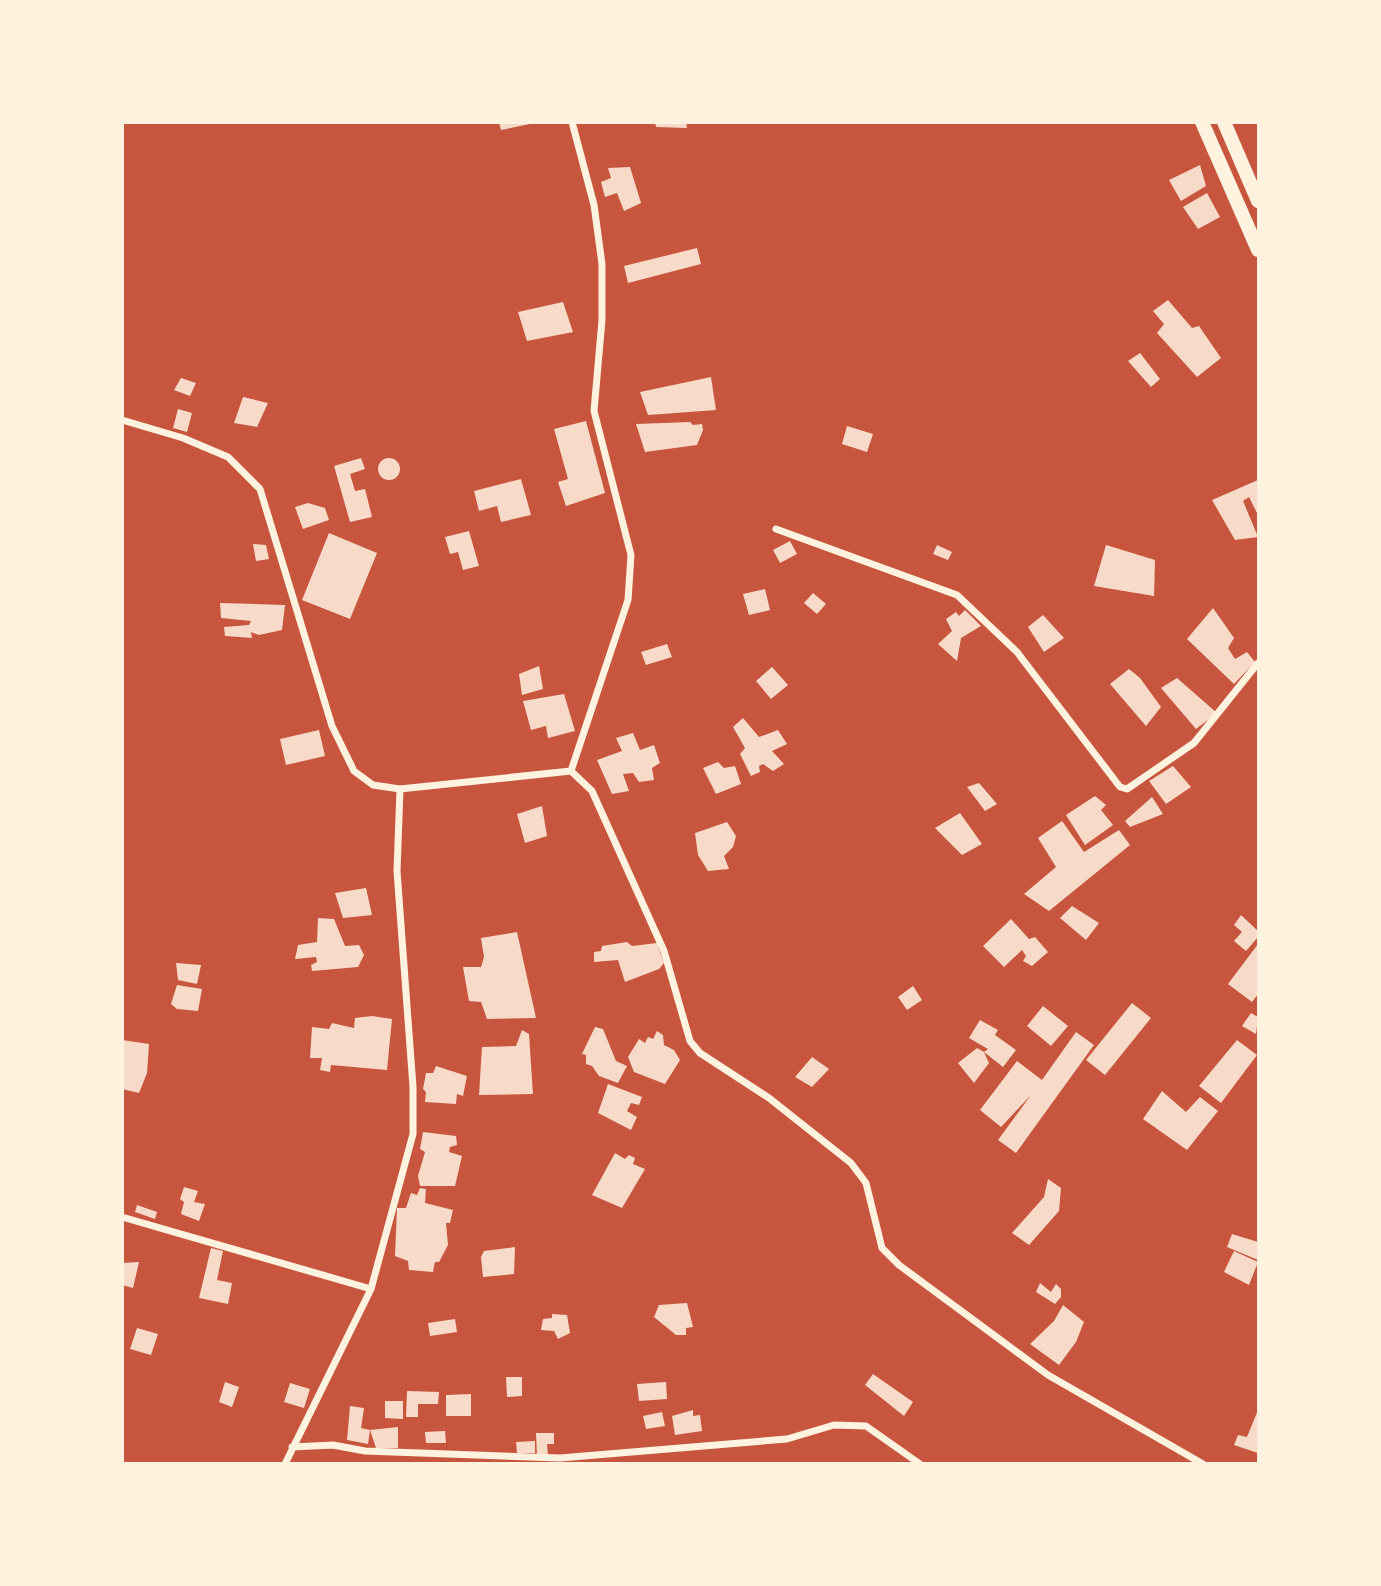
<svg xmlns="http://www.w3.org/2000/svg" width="1381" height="1586" viewBox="0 0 1381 1586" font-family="'Source Sans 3',sans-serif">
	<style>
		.building { fill: #f7dbc8 }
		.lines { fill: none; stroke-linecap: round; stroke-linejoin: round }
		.minor { stroke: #fff3e0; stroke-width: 7 }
		.primary { stroke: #fff3e0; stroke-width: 14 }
	</style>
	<rect width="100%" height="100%" fill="#c8553d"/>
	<!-- building -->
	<path class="building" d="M499 122H530V124L501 130Z
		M655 122H686L687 128 656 127Z
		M1200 165 1206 186 1181 201 1169 180Z
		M630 167 641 203 624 211 617 193 605 197 601 182 611 178 608 168Z
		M1207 193 1220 217 1198 229 1183 207Z
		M697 248 701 264 628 283 624 266Z
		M1168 300 1192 328 1199 326 1221 358 1197 377 1157 333 1164 324 1153 311Z
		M563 302 573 332 527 341 518 312Z
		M1140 353 1160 379 1151 387 1128 361Z
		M711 377 716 410 648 415 640 392Z
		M181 378 196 383 190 396 174 390Z
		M243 397 268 403 257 427 234 423Z
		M178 409 192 413 187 432 173 428Z
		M586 421 605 493 566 506 558 482 568 479 554 429Z
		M690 422 693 425 702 424 703 430 697 445 645 452 636 424Z
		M847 426 873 434 867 452 842 444Z
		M378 469a11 11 0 1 1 22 0a11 11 0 1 1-22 0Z
		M361 458 365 469 350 474 355 491 365 489 372 517 350 522 334 466Z
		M521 479 531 515 501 522 497 506 479 511 474 491Z
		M1258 480V515L1249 497 1243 501 1258 537 1235 540 1212 500Z
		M308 503 325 508 329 520 303 529 295 507Z
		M469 531 479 566 463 570 458 552 450 554 445 537Z
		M329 533 377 553 350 619 302 600Z
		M790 541 797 554 780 563 773 550Z
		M253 544 266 545 269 559 256 561Z
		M937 545 952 552 948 560 933 554Z
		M1106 545 1155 560 1154 596 1094 586Z
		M765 589 770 610 749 615 743 594Z
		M813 593 826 604 817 614 804 603Z
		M220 603 285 605 282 630 259 635 251 632 252 638 225 636 224 627 249 625 251 621 221 618Z
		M1213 608 1234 638 1228 648 1235 659 1247 652 1255 662 1234 684 1187 639Z
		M965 610 981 626 961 638 957 661 938 644 952 631 946 619 956 612 959 616Z
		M1043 615 1064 638 1044 652 1028 627Z
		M667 644 672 657 646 665 641 652Z
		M539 666 543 689 522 695 519 674Z
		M772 667 788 685 771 699 756 681Z
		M1129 669 1140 678 1161 707 1146 726 1110 684Z
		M1177 678 1217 713 1196 729 1161 688Z
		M564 694 575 731 548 738 546 726 531 730 523 701Z
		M743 718 759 737 778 730 787 744 772 751 784 764 773 771 763 764 759 766 760 772 751 776 740 754 745 748 733 727Z
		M319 730 325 756 286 765 280 739Z
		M633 733 640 750 654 745 660 763 652 768 654 780 639 782 633 773 623 774 629 791 612 794 597 760 622 751 616 738Z
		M718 762 724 768 735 766 741 784 716 794 703 768Z
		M1173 766 1191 787 1166 804 1149 781Z
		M979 783 997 804 985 811 967 787Z
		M1095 796 1106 805 1101 810 1113 825 1085 845 1066 815Z
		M1152 797 1163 814 1130 827 1125 821Z
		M542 806 547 836 525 843 517 814Z
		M960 813 982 844 962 855 935 828Z
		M1062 821 1084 852 1119 830 1130 845 1049 911 1024 894 1056 867 1038 838Z
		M727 822 736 836 733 847 724 856 729 869 708 871 698 855 695 833Z
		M366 888 372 915 343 918 335 893Z
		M1072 906 1099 923 1086 940 1060 918Z
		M1241 915 1258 931V937L1246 951 1234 941 1242 932 1234 925Z
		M318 918 334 919 345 946 359 945 364 955 358 967 312 971 311 965 317 962 316 957 295 959 298 945 317 942Z
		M1011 919 1029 939 1035 937 1048 952 1032 966 1023 961 1026 956 1022 950 1004 967 983 946Z
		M517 932 536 1018 487 1019 481 1002 469 1001 463 967H481L484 957 481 938Z
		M627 942 632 946 657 943 664 963 659 969 625 982 618 960 594 962V952L601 951 602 946Z
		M1258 944V994L1252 1002 1228 984Z
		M176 963 201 965 197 984 178 980Z
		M177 985 202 989 198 1011 177 1009 171 1004Z
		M913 986 922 1000 907 1010 898 997Z
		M1132 1003 1151 1018 1105 1075 1086 1060Z
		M1043 1006 1068 1026 1051 1046 1027 1026Z
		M1251 1013 1258 1017 1256 1034 1242 1026Z
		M372 1016 392 1019 387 1070 331 1065 330 1072 320 1070 322 1058H310L312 1027 329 1029 332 1023 354 1028 355 1018Z
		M980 1020 998 1030 995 1035 1016 1050 1003 1067 984 1052 988 1049 969 1038Z
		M595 1027 603 1029 616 1061 627 1066 618 1083 599 1076 592 1066 586 1064V1055L582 1054Z
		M522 1030 529 1034 533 1094 479 1095 482 1047 516 1046Z
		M657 1031 663 1035 664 1045 674 1050 680 1060 665 1084 634 1072 628 1057 639 1039 645 1043 648 1037 653 1039Z
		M1076 1032 1094 1045 1016 1153 998 1140 1031 1095 1001 1127 980 1110 1017 1061 1042 1080Z
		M122 1040 149 1044 147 1073 139 1093 122 1089Z
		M1237 1040 1257 1055 1221 1103 1199 1086Z
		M977 1048 984 1052 989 1063 974 1083 958 1063Z
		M812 1057 829 1069 812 1087 795 1077Z
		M436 1066 467 1076 463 1096 457 1094 456 1104 425 1102 426 1092 423 1089 426 1073H433Z
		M608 1084 642 1097 639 1105 631 1103 627 1111 637 1117 631 1130 598 1113Z
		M1162 1091 1186 1112 1200 1097 1218 1111 1187 1150 1143 1119Z
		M423 1132 456 1136 457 1145 450 1147 449 1152 462 1156 455 1186H420L418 1176 425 1152 420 1149Z
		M615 1153 625 1159 629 1155 635 1158 633 1164 645 1169 622 1208 592 1195Z
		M1048 1179 1061 1188 1059 1211 1029 1245 1012 1233 1044 1197Z
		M184 1187 198 1191 194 1202 205 1204 199 1221 181 1214 184 1202 180 1199Z
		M420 1188 426 1189 425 1203 453 1210 450 1223H446L448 1245 439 1262H435L433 1272 409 1270 408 1261 395 1256 397 1208H406L411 1193 417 1195Z
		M137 1205 157 1212 155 1219 135 1212Z
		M1232 1234 1258 1242V1260L1227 1247Z
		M515 1247 514 1274 483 1277 481 1257 484 1251Z
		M211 1248 223 1251 217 1280 232 1283 228 1304 199 1298Z
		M1234 1251 1258 1262 1249 1285 1224 1272Z
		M139 1262 133 1288 122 1285V1263Z
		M1040 1283 1051 1292 1056 1284 1061 1289V1297L1055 1304 1036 1292Z
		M687 1303 693 1327 686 1328V1335H676L654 1317 659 1305Z
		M1063 1305 1084 1322 1076 1342 1059 1365 1030 1344 1054 1321Z
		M552 1314 567 1315 570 1333 558 1339 554 1331 541 1330 543 1319 552 1318Z
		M455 1319 457 1332 430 1336 428 1323Z
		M137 1328 158 1334 151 1355 130 1349Z
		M873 1374 913 1402 904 1416 865 1385Z
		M506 1377H522V1396L507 1397Z
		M225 1382 239 1387 232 1407 219 1402Z
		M666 1382 667 1399 639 1401 637 1384Z
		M290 1383 310 1389 304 1408 284 1402Z
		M407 1391 439 1392 438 1404H418V1417H406Z
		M471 1394V1416H446V1395Z
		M385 1401H403V1419L385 1418Z
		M350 1406 364 1408 361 1428 370 1430 368 1444 347 1440Z
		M693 1410V1416L700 1415 702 1431 675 1435 672 1416Z
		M1258 1410V1453L1234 1445 1238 1435 1247 1437Z
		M662 1412 665 1426 646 1429 643 1416Z
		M398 1427V1448H376L370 1430Z
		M445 1431 446 1443H426L425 1432Z
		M536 1433H554V1444H547L548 1455 537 1456Z
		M535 1441V1453H517L516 1442Z"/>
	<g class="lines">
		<!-- minor -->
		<path class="minor" d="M122 420 183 438 228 457 260 489 332 726 354 771 373 785 400 789 571 771 592 791 664 951 690 1041 700 1053 769 1098 851 1163 866 1183 882 1248 899 1265 1048 1375 1203 1464
			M776 529 957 595 1017 652 1120 787 1127 789 1194 743 1258 663
			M571 771 628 600 631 555 594 411 602 320V264L594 205 572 122
			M122 1217 371 1289
			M292 1447 333 1445 365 1451 560 1458 787 1439 834 1425 866 1426 920 1464
			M285 1464 371 1289 413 1134V1087L397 871 400 789"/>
		<!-- primary -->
		<path class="primary" d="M1202 122 1258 250
			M1224 122 1258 201"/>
	</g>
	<!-- border -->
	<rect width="1381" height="1586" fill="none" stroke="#fff3e0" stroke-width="248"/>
</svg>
